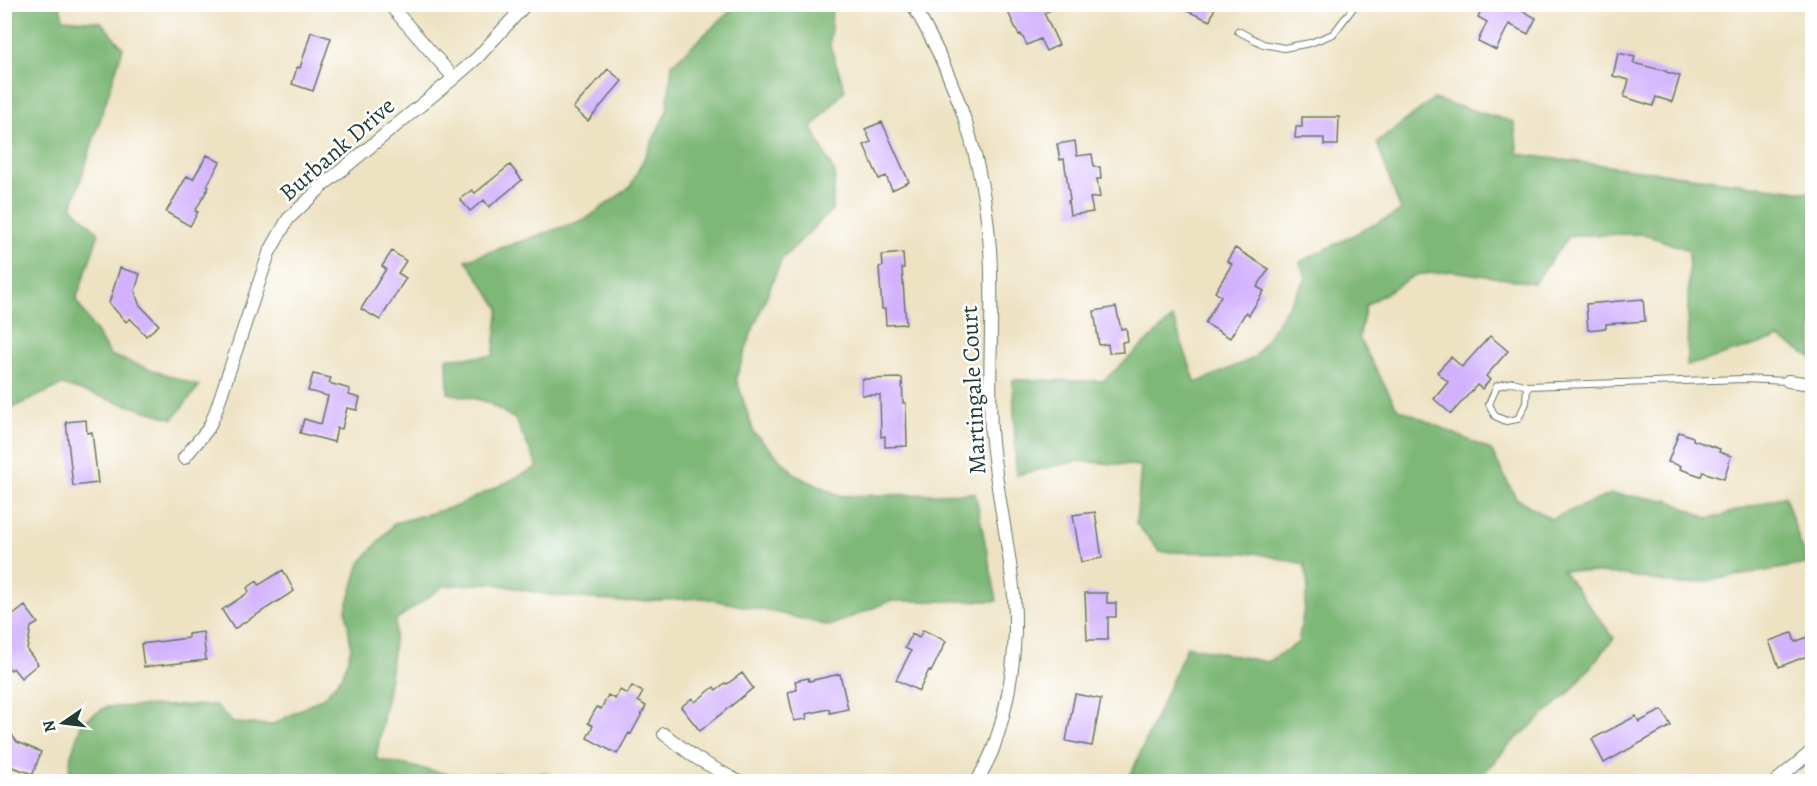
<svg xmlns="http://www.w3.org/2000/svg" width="1817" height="786" viewBox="0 0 1817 786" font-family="Alegreya,serif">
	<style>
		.forest { fill: #7eb877; stroke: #4e7a56; stroke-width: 1.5 }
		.building { fill: #d2b2fd }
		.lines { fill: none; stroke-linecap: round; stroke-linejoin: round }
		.service-casing { stroke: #677766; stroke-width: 8 }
		.minor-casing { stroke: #677766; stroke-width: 14 }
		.service { stroke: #fff; stroke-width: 6 }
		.minor { stroke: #fff; stroke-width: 12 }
		.labels { text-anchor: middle; stroke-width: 5; stroke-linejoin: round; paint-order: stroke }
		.street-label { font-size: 24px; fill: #1f3d34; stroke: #fff }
	</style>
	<rect width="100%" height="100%" fill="#fff"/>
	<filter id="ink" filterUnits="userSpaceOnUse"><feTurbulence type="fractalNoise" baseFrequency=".0167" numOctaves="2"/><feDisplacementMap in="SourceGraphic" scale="12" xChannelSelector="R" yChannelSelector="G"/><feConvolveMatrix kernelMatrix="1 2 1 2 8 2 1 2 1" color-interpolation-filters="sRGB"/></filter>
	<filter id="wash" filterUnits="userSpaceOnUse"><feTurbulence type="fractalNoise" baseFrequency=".008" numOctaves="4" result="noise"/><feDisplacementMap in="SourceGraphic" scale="24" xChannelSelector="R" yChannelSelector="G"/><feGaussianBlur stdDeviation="1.35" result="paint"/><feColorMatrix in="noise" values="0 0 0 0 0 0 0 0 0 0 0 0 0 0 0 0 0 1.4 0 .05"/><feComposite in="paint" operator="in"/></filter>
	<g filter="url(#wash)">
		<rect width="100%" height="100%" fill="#ede2c2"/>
		<!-- forest -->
		<path class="forest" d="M4 5H60L63 19 101 22 123 48 72 207 99 233 76 300 110 355 199 386 173 419 62 385 5 411Z
			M737 5H832L830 46 845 90 812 128 835 174 832 210 782 259 751 334 736 378 754 433 797 476 841 496 975 493 997 601H890L829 626 778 613 703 598 622 602 542 594 492 583 444 586 396 620 391 671 376 759 453 775 548 773 539 781H68L71 755 82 722 106 707 215 705 233 723 272 725 324 697 343 675 351 648 346 609 360 563 395 523 457 506 538 467 515 419 485 401 448 393 447 358 493 356 499 308 466 260 586 219 630 187 667 111 672 64Z
			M1433 99 1514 122 1518 154 1812 193V358L1779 338 1687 366 1689 250 1643 234 1570 235 1534 283 1452 271 1415 275 1366 305 1359 338 1397 408 1491 450 1516 498 1551 519 1611 494 1668 500 1709 519 1785 496 1807 564 1682 585 1625 575 1562 570 1614 638 1569 693 1507 747 1477 781H1128L1187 646 1267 662 1298 643 1308 586 1304 564 1255 553 1160 552 1136 523 1141 466 1077 461 1016 475 1013 380 1103 381 1173 318 1196 383 1254 358 1306 279 1300 262 1401 211 1377 143Z"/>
		<g id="blocks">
			<!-- building -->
			<path class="building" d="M1018 4H1064L1044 13 1059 45 1046 51 1040 39 1027 45 1021 34 1019 35 1007 10Z
				M1171 4H1216L1210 21Z
				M1484 4H1510L1536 18 1528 34 1509 24 1496 50 1478 41 1487 22 1478 17Z
				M311 32 331 38 313 91 292 84 297 67 300 68Z
				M1618 53 1635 57 1633 63 1666 71V72L1680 76 1672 102 1656 97 1653 106 1624 97 1629 80 1613 76Z
				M608 69 622 81 588 121 573 108Z
				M1302 117H1339L1338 145H1324V138H1295L1296 127H1302Z
				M882 122 909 182 892 190 886 176 879 179 864 145 871 142 865 129Z
				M1075 141 1077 156 1092 154 1094 167H1100L1101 179H1097L1100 197 1090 198 1093 212 1070 215 1068 201 1070 200 1064 159 1060 160 1057 144Z
				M207 155 220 162 207 186 209 187 195 211 198 212 190 226 166 212 187 176 193 179Z
				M510 165 522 180 489 207 484 200 470 211 460 199 472 190 475 193Z
				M1235 248 1269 269 1257 287 1264 291 1249 315 1246 312 1230 338 1205 323 1221 296 1215 292 1232 264 1227 261Z
				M392 251 406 261 398 273 406 278 380 320 361 309 386 269 382 266Z
				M903 253 904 268H902L906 324 886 325 885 309H882L879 267 883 266 882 255Z
				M120 268 140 274 135 291 139 304 159 325 146 336 130 318 126 322 109 303Z
				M1643 299 1645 321 1606 324V328L1588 330 1586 304Z
				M1116 307 1121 329 1126 328 1128 341 1122 342 1123 352 1109 353 1108 344 1099 345 1094 311Z
				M1490 336 1508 351 1486 376 1490 380 1482 389 1477 385 1451 414 1434 399 1448 382 1437 372 1451 357 1462 367Z
				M313 374 331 378 329 383 350 389 349 395 360 398 357 410 347 408 342 429 337 428 334 442 300 433 304 419 321 424 328 396 308 391Z
				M902 378 903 403H906L907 446 885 447V436L881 437 880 395H862V379Z
				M86 420 87 433 92 432 98 483 73 486 66 422Z
				M1679 432 1693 437V440L1720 449 1719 452 1731 456 1724 479 1703 472 1701 476 1680 469 1681 466 1668 462Z
				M1095 512 1102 558 1081 562 1073 515Z
				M283 570 294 591 234 629 222 610 249 592 247 588 257 581 259 585Z
				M1085 593H1107V603H1116V617H1108V640H1087Z
				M25 606 38 623 31 627 27 650 38 664 21 678 13 668 11 670 4 663V622Z
				M923 630 946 641 931 672 929 670 919 691 896 680 911 651 905 648 912 634 919 638Z
				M203 632 206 660 144 667 141 644 188 638V634Z
				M1792 633 1795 642 1812 635V654L1779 667 1769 641Z
				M742 673 753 688 700 731 681 707 692 698 695 702 714 687 716 690 725 683 727 684Z
				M840 674 848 709 830 713 829 709 806 714 807 719 794 721 788 692 797 690 795 681 808 678 809 681Z
				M632 686 643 692 638 701 646 706 631 734 629 733 617 754 587 738 593 726 588 723 597 707 601 709 608 695 615 699 620 690 627 694Z
				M1075 694 1101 699 1092 746 1066 741Z
				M1662 710 1671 726 1604 763 1592 739 1636 716 1639 722Z
				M4 724 17 742 41 752 33 774 12 767 4 780Z"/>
		</g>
	</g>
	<g filter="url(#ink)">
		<use href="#blocks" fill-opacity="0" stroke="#677766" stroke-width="1.5"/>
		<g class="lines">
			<!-- service casing -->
			<g class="service-casing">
				<path id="service" d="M1238 31 1263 44 1284 48 1310 43 1333 34 1356 4
					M1527 386 1526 403 1518 419 1506 421 1495 416 1489 404 1497 386 1513 382 1527 386 1744 379 1788 381"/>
			</g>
			<!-- minor casing -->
			<g class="minor-casing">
				<path id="minor" d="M389 4 454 78
					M912 4C957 78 984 163 990 249 994 309 988 370 991 430 995 486 1009 541 1014 597 1018 646 1010 702 993 749 989 760 982 771 977 782
					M1788 381 1812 384
					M184 458 208 429 214 416 269 253 288 219 327 182 454 78 477 58 526 4
					M664 734 696 758 739 782
					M1775 782 1812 751"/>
			</g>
			<!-- service -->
			<use href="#service" class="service"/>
			<!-- minor -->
			<use href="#minor" class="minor"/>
		</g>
	</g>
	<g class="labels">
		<!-- street labels -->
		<g class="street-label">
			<text transform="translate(337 149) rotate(-41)" y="8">Burbank Drive</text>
			<text transform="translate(973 390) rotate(-93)" y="8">Martingale Court</text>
		</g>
	</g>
	<!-- margin -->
	<rect width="1817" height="786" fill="none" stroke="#fff" stroke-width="24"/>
	<!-- north arrow -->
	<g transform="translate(63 723) rotate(256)" stroke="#ffffff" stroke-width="4.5" paint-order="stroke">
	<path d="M0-4.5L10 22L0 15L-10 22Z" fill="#1f3d34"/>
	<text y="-9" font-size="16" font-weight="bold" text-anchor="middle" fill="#1f3d34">N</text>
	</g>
</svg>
